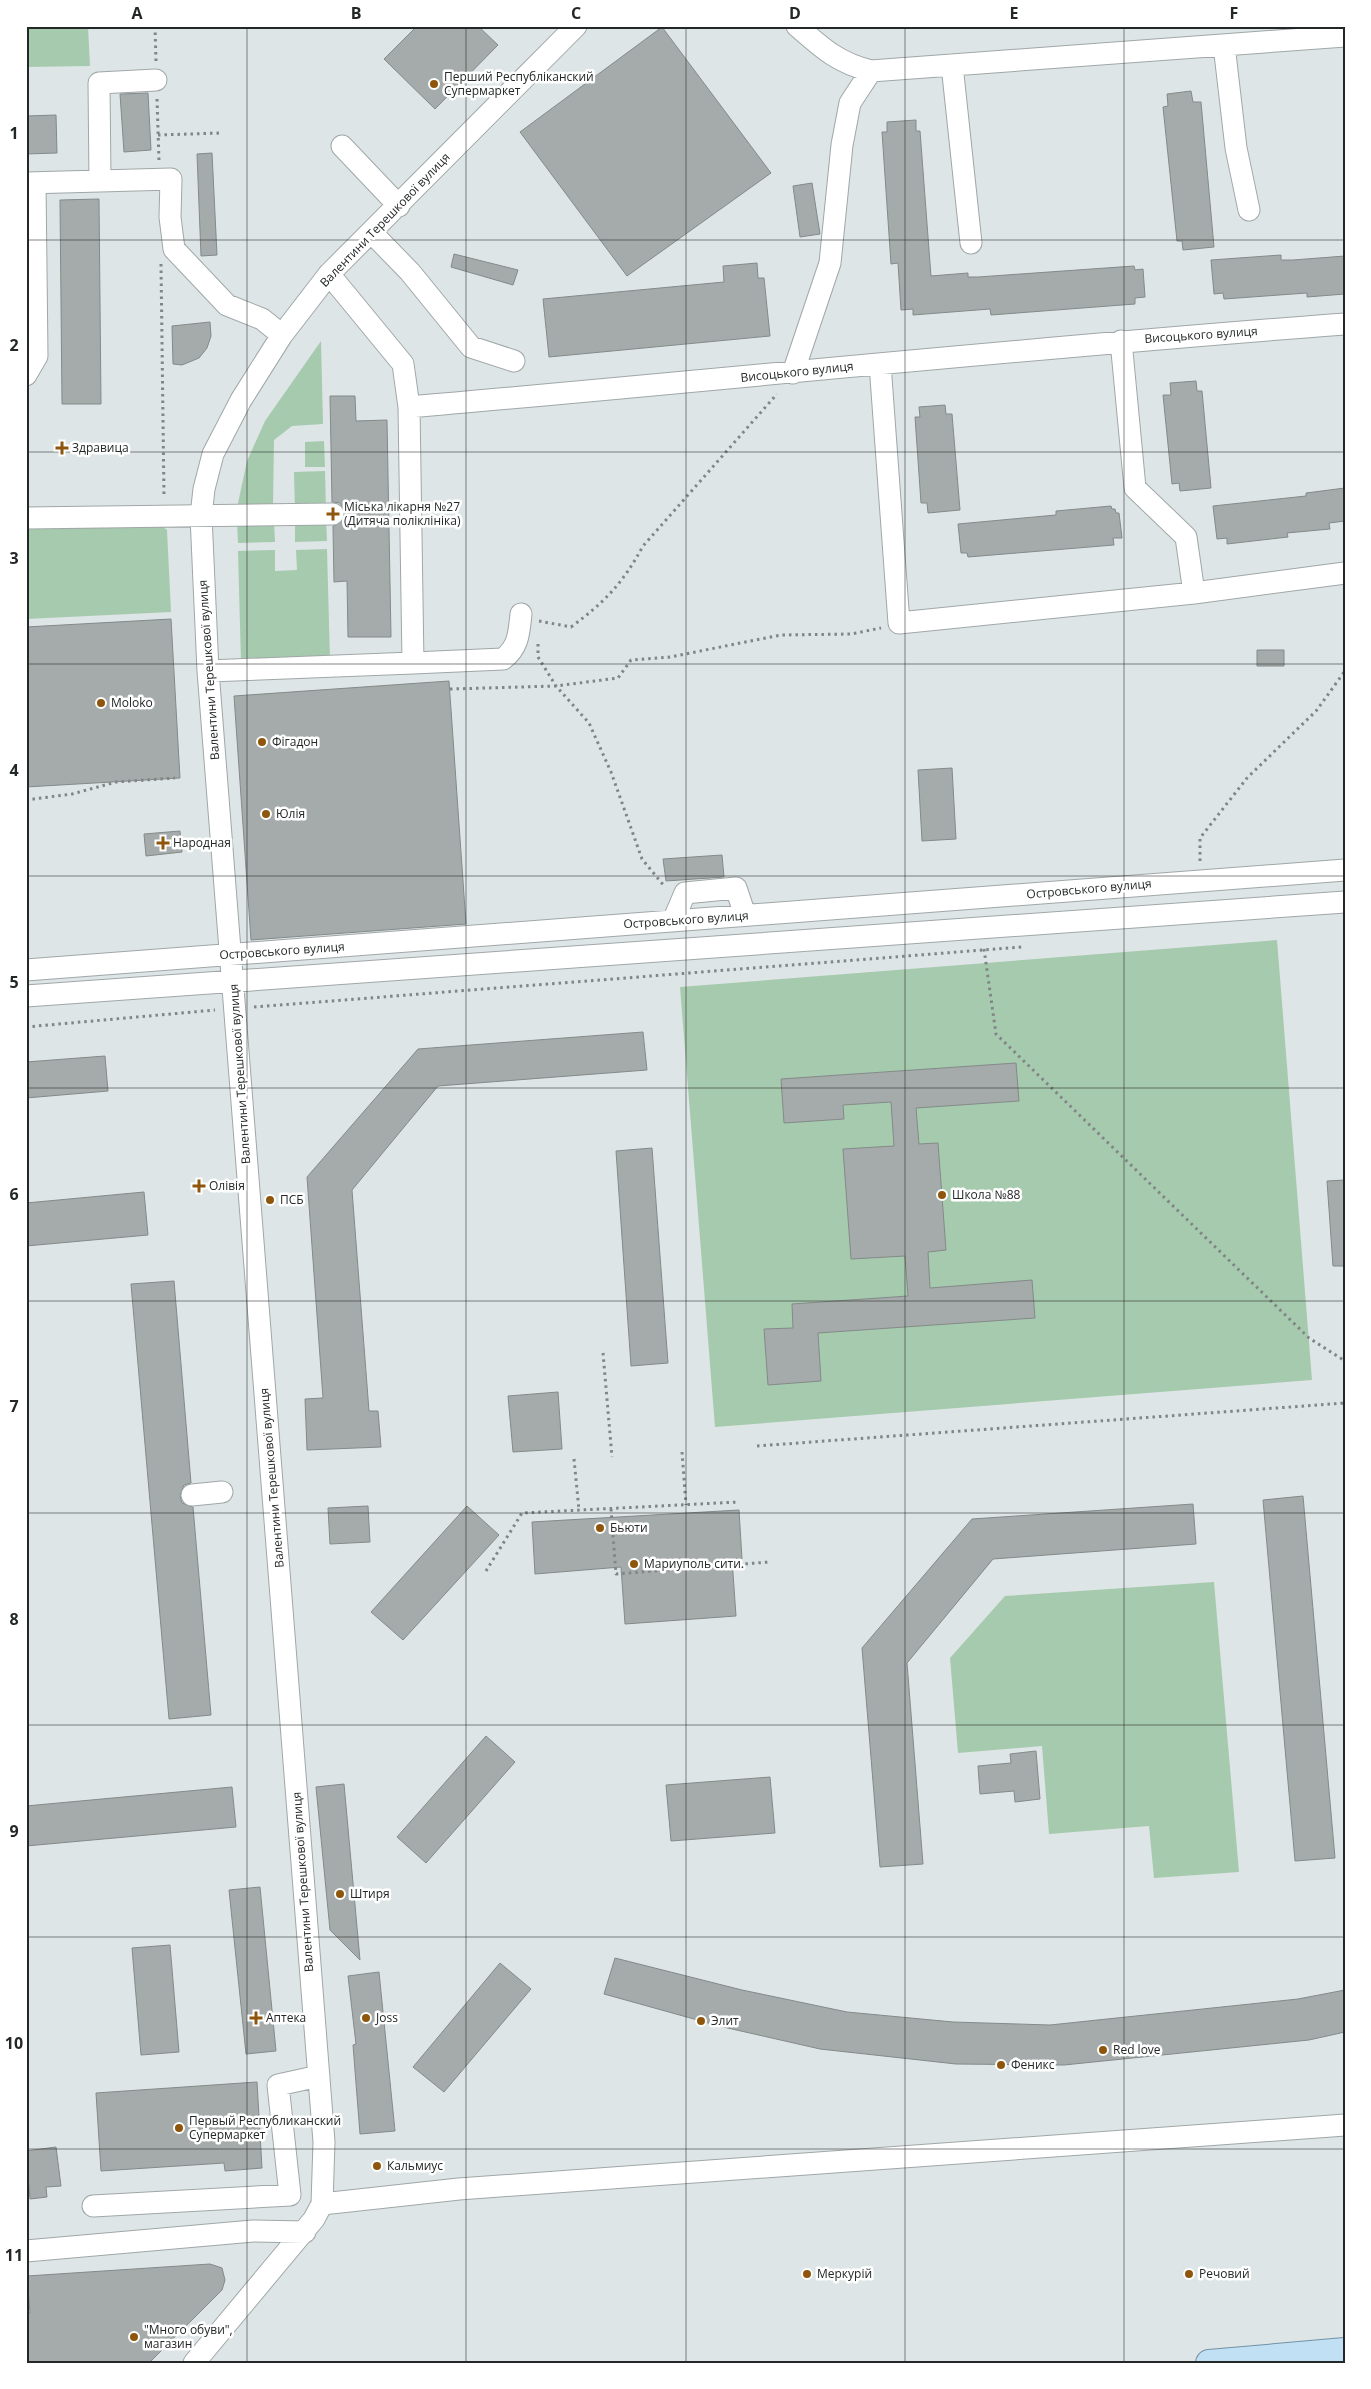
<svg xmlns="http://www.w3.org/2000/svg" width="1371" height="2389" viewBox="0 0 1371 2389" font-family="'Open Sans',sans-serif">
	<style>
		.green { fill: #a6caae }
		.building { fill: #a5abaa; stroke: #848a89 }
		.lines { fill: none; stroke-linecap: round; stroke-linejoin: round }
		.minor-casing { stroke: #a0a7a8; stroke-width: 23 }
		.major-casing { stroke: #7192a7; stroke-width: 28 }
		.path { stroke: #808586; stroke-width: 3; stroke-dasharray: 2.5 4; stroke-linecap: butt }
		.minor { stroke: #fff; stroke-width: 21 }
		.major { stroke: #c2e0f4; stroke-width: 26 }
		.grid { fill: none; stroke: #242727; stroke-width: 1; stroke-opacity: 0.55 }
		.poi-dot { fill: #8d560c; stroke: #fff; stroke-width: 2 }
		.labels { text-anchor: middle; stroke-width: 5; stroke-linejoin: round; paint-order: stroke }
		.poi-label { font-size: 12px; fill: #242727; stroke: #fff; text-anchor: start }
		.street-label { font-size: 12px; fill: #242727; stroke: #fff }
		.neatline { fill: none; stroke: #242727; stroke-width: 2 }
		.grid-label { font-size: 16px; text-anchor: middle; font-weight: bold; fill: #242727 }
	</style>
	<rect width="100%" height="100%" fill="#dee5e6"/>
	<!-- green -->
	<path class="green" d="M26 26H88L90 66 26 67Z
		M321 341 323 424 292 426 274 440 273 506 237 508 247 461 265 421Z
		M324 441 325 467H305V442Z
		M325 471 326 511 295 512 294 472Z
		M326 519 327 541 295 542V520Z
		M274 521 275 542 238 543 237 522Z
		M26 525 162 526 167 530 171 612 26 619Z
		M327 549 330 660 241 662 238 551 275 550V571L297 570 296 550Z
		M1277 940 1312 1380 715 1427 680 987Z
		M1214 1582 1239 1872 1154 1878 1149 1826 1049 1834 1042 1746 958 1753 950 1658 1005 1596Z"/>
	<!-- building -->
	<path class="building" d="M417 26H478L498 45 435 109 384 59Z
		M662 27 771 173 627 276 520 132Z
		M1191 91 1193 102H1201L1214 247 1183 250 1182 241H1177L1163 107 1168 106 1167 94Z
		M148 93 151 150 124 152 120 94Z
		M56 115 57 153 26 154V116Z
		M916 120V131H920L931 276 968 273V277H978L1134 266 1135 270 1143 269 1145 297 1135 298V304L991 315 990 309 913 315V309L901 310 898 263 891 264 882 132H887V122Z
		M212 153 217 255 201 256 197 154Z
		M812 183 820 234 800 237 793 186Z
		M99 199 101 404H62L60 200Z
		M454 254 518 270 513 285 451 267Z
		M1281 255V260H1293L1345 256V294L1307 297V293L1224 299 1223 293 1214 294 1211 260Z
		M757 263 758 278H764L770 336 549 357 543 299 724 282 723 266Z
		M210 322 211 336 207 348 199 358 182 365 173 364 172 326Z
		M1196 381 1197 391H1202L1211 488 1180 491 1179 483 1172 484 1163 395H1171L1170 383Z
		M330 396H355L356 421 387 420 391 637H348L347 581 334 582 333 526 344 520 345 513 340 503 332 502Z
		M945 405 946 414H952L960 510 928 513 927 503H921L915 417H920L919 407Z
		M1345 488V521L1329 523 1330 529 1287 533 1288 537 1227 544V538L1217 539 1213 506 1306 496V493Z
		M1111 506 1112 509H1115L1116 513H1119L1122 538H1113L1114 545 968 557 967 553H961L958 524 1056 515V511Z
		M171 619 180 778 26 787V627Z
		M1257 650H1284V666H1257Z
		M449 681 466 924 251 940 234 696Z
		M952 768 956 839 922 841 918 770Z
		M180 831 182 852 146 856 144 834Z
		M722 855 724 877 666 881 663 859Z
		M643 1032 647 1070 438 1086 352 1190 369 1411H378L381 1447 307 1450 305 1399 323 1398 307 1177 418 1049Z
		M105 1056 108 1091 26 1098V1062Z
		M1016 1063 1019 1101 916 1108 919 1144 938 1143 946 1250 928 1252 930 1288 1032 1280 1035 1318 818 1333 821 1381 768 1385 764 1329 793 1328 792 1304 908 1296 905 1256 851 1259 843 1149 894 1146 891 1102 843 1105 844 1119 784 1123 781 1079Z
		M652 1148 668 1363 631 1366 616 1151Z
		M1345 1180V1266H1333L1327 1181Z
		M144 1192 148 1235 26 1246V1203Z
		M174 1281 191 1483 184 1485 180 1496 182 1503 193 1507 211 1715 169 1719 131 1284Z
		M558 1392 562 1449 513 1452 508 1396Z
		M1303 1496 1335 1858 1295 1861 1263 1500Z
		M1193 1504 1196 1544 993 1559 907 1663 923 1864 880 1867 862 1648 972 1519Z
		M368 1506 370 1542 330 1544 328 1508Z
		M467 1506 499 1535 403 1640 371 1612Z
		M739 1510 742 1559H732L736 1616 625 1624 621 1567 535 1574 532 1522Z
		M486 1736 515 1762 426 1863 397 1837Z
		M1036 1751 1040 1799 1015 1802 1014 1791 980 1794 978 1766 1011 1763 1010 1754Z
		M770 1777 775 1833 671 1841 666 1785Z
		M344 1784 360 1960 330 1930 316 1787Z
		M232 1787 236 1827 26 1846V1806Z
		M260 1887 276 2051 246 2054 229 1890Z
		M170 1945 179 2052 141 2055 132 1948Z
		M615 1958 742 1990 847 2012 953 2022 1050 2025 1298 1999 1345 1990V2032L1309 2040 1064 2065 956 2064 820 2049 719 2026 604 1994Z
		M500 1963 531 1989 444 2092 413 2067Z
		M379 1972 395 2131 360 2134 353 2045 356 2044 348 1976Z
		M257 2082 262 2168 225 2171 224 2163 101 2171 96 2093Z
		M56 2147 61 2186 46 2187 47 2197 30 2199 26 2151Z
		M210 2264 222 2268 225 2280 222 2290 149 2363H26V2313H30L27 2276Z"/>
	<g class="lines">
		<!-- minor casing -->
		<g class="minor-casing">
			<path id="minor" d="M797 26C822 48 838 63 871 71L1345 36
				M1224 45 1236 148 1249 210
				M952 65 971 243
				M156 80 99 83 100 181 171 179 170 217 174 249 227 305 262 319 282 335
				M342 146 399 206
				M26 183 100 181
				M372 233 410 272 471 347 514 361
				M329 274 403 364 409 407C721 380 1033 347 1345 324
				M1121 341 1135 488 1186 537 1194 593
				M880 364 899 623 1194 593 1345 573
				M793 373 830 263 842 145 850 103 871 71
				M26 375 37 356 35 183
				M26 518 333 514
				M413 663 503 659C519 647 519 632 521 614
				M208 671 413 663 409 407
				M673 921 685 893 736 888 745 915
				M26 970 1345 870
				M26 996 1345 902
				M192 1495 222 1492
				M322 2204 459 2189 1345 2125
				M93 2206 290 2195 278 2085 319 2076
				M26 2251 253 2231 305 2232
				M194 2363 314 2219 322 2204 324 2142 208 671 201 516 204 489 213 454 241 400 282 335 329 274 576 26"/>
		</g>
		<!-- major casing -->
		<g class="major-casing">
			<path id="major" d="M1209 2363 1345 2351"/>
		</g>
		<!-- path -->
		<path class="path" d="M155 26 156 61
			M157 99 159 161
			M158 135 221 133
			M161 264 164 498
			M539 621 571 627C605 602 623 583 643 546L777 394
			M538 644V657L556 686 589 723 611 772 642 859 665 887
			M450 689 556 686 618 678 631 660 670 657 781 635 851 634 881 628
			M26 800 72 794 116 782 175 778
			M1200 861V838L1247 778 1316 711 1345 671
			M984 949 996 1034 1309 1338 1345 1361
			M254 1007 1022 947
			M26 1027 215 1010
			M603 1353 612 1457
			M757 1446 1345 1403
			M682 1452 686 1505
			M574 1459 579 1510
			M611 1509 616 1574 769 1562
			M486 1571 522 1513 738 1502"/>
		<!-- minor -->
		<use href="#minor" class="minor"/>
		<!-- major -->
		<use href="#major" class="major"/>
	</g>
	<!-- grid -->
	<path class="grid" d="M247 26V2363M466 26V2363M686 26V2363M905 26V2363M1124 26V2363M26 240H1345M26 452H1345M26 664H1345M26 876H1345M26 1088H1345M26 1301H1345M26 1513H1345M26 1725H1345M26 1937H1345M26 2149H1345"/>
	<!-- markers -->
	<g class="poi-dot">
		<circle cx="434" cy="84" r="5"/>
		<path d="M59.5 440.5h5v5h5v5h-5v5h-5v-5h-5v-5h5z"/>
		<path d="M330.5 506.5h5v5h5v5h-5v5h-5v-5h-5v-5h5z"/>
		<circle cx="101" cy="703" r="5"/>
		<circle cx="262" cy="742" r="5"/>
		<circle cx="266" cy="814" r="5"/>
		<path d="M160.5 835.5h5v5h5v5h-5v5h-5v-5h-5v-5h5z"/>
		<path d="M196.5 1178.5h5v5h5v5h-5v5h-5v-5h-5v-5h5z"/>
		<circle cx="942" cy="1195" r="5"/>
		<circle cx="270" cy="1200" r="5"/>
		<circle cx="600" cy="1528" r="5"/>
		<circle cx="634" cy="1564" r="5"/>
		<circle cx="340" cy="1894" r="5"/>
		<path d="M253.5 2010.5h5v5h5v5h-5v5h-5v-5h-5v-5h5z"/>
		<circle cx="366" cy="2018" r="5"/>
		<circle cx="701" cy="2021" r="5"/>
		<circle cx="1103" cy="2050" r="5"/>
		<circle cx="1001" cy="2065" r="5"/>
		<circle cx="179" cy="2128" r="5"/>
		<circle cx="377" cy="2166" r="5"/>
		<circle cx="807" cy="2274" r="5"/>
		<circle cx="1189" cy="2274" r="5"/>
		<circle cx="134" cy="2337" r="5"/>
	</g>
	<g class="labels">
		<!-- poi labels -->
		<g class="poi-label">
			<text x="444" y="81">Перший Республiканский<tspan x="444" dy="14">Супермаркет</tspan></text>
			<text x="72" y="452">Здравица</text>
			<text x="344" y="511">Міська лікарня №27<tspan x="344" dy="14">(Дитяча поліклініка)</tspan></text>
			<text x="111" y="707">Moloko</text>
			<text x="272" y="746">Фігадон</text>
			<text x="276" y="818">Юлія</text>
			<text x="173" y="847">Народная</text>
			<text x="209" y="1190">Олівія</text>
			<text x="952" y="1199">Школа №88</text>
			<text x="280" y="1204">ПСБ</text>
			<text x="610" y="1532">Бьюти</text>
			<text x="644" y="1568">Мариуполь сити.</text>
			<text x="350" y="1898">Штиря</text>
			<text x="266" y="2022">Аптека</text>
			<text x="376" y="2022">Joss</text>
			<text x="711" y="2025">Элит</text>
			<text x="1113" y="2054">Red love</text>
			<text x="1011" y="2069">Феникс</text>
			<text x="189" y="2125">Первый Республиканский<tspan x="189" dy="14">Супермаркет</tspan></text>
			<text x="387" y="2170">Кальмиус</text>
			<text x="817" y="2278">Меркурій</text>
			<text x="1199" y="2278">Речовий</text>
			<text x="144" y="2334">"Много обуви",<tspan x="144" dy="14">магазин</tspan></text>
		</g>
		<!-- street labels -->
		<g class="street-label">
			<text transform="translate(385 220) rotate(-46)" y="4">Валентини Терешкової вулиця</text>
			<text transform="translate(1201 335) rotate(-4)" y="4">Висоцького вулиця</text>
			<text transform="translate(797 372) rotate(-6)" y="4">Висоцького вулиця</text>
			<text transform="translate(209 670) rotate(-94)" y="4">Валентини Терешкової вулиця</text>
			<text transform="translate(1089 889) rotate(-5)" y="4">Островського вулиця</text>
			<text transform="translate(686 920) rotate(-4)" y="4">Островського вулиця</text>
			<text transform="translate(282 951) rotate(-4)" y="4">Островського вулиця</text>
			<text transform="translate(240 1074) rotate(-94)" y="4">Валентини Терешкової вулиця</text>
			<text transform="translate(272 1478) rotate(-95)" y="4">Валентини Терешкової вулиця</text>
			<text transform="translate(303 1882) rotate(-94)" y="4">Валентини Терешкової вулиця</text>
		</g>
	</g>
	<!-- border -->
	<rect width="1371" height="2389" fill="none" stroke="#ffffff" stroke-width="55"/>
	<rect x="28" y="28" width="1316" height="2334" class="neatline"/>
	<g class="grid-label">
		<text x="137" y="19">A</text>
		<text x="356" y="19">B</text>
		<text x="576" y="19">C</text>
		<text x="795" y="19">D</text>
		<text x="1014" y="19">E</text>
		<text x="1234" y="19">F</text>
		<text x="14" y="139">1</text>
		<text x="14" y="351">2</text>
		<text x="14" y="564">3</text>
		<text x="14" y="776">4</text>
		<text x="14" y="988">5</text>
		<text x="14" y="1200">6</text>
		<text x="14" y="1412">7</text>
		<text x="14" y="1625">8</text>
		<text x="14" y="1837">9</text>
		<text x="14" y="2049">10</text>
		<text x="14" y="2261">11</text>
	</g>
</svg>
